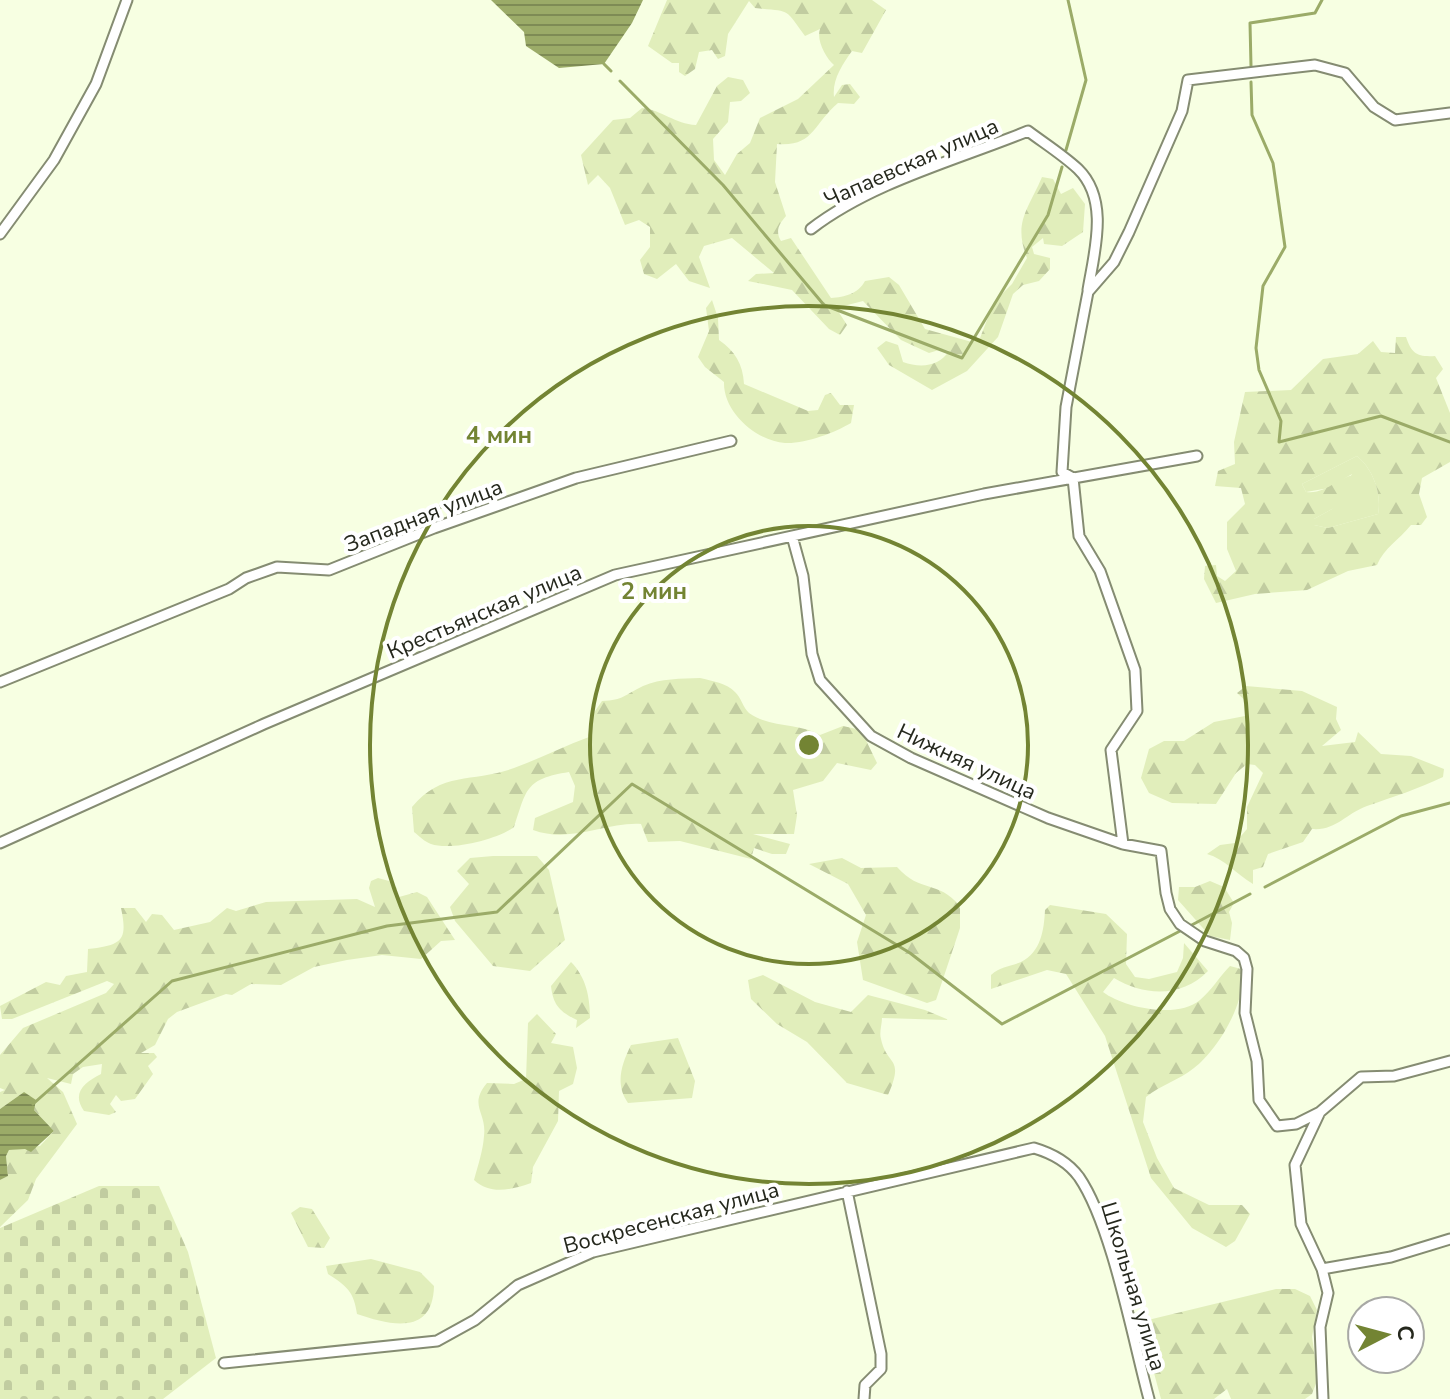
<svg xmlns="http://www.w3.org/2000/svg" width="1450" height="1399" viewBox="0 0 1450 1399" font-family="'Nunito Sans',sans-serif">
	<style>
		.green { fill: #e1eebb }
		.forest { fill: url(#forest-firs); fill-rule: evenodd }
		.cemetery { fill: url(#cemetery-stones) }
		.water { fill: url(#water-rules) }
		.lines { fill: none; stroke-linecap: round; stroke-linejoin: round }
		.stream { stroke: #9bab68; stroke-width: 3 }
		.street-casing { stroke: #858c72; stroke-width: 13 }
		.street { stroke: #fff; stroke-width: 9 }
		.ring { fill: none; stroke: #738433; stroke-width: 4 }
		.labels { text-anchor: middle; stroke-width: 8; stroke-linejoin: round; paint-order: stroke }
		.street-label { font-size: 22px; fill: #25281d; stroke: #fff }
		.centre { fill: #738433; stroke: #fff; stroke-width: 4 }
		.ring-label { font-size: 24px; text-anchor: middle; font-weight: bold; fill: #738433; stroke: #fff; stroke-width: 8; stroke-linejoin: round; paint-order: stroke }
	</style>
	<defs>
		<pattern id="forest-firs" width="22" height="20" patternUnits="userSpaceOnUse" patternTransform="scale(2)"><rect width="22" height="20" fill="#e1eebb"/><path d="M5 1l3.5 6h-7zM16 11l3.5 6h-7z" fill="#c1cca0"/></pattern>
		<pattern id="cemetery-stones" width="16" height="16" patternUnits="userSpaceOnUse" patternTransform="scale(2)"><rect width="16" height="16" fill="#e1eebb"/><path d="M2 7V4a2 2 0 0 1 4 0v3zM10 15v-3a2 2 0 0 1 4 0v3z" fill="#c1cca0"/></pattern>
		<pattern id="water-rules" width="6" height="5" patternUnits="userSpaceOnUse" patternTransform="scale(2)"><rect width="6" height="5" fill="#9bab68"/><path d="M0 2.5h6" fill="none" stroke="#7e8b55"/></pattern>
	</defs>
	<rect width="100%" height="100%" fill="#f7ffe2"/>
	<!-- green -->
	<path class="green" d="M1357 456C1373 469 1382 494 1378 514L1328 528 1314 525V519L1332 509 1352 474 1329 488 1306 492 1302 484Z"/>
	<!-- forest -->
	<path class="forest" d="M667 0H872L886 10 862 53 852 51C842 65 832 80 834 97L842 85 850 84 860 97 854 104 838 103C813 124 814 147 777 144L775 182 786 216C779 224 775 231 781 241L791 238 831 298C845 297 858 294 865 281L889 277 899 285 925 329 972 342 980 338 994 302 1012 284 1027 258C1013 222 1028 210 1042 177L1053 179 1061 194 1073 188 1085 204 1083 232 1062 246 1044 244 1043 238 1032 247 1034 254 1050 258V269L1039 281 1023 285 1013 294 998 337 967 371 932 390 889 365 877 348 886 341 898 345 903 362C920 368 939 367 949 351L942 349 929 353 901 340 863 301 836 308 847 325 840 335 829 329 792 290 748 281 756 274 774 273 732 238 704 246 699 257 710 288 689 281 676 264 657 279 644 274 640 260 650 247V227L639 220 625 225 610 188 598 175 588 185 581 155 613 120 630 118 642 108C662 110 675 124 696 125L717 86 728 77 743 80 750 93 741 101 730 102 728 122 713 139 714 160 725 175 737 154 750 143 760 118 798 99 834 65C826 58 816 40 820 29L805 36C784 7 791 12 755 8L749 1 728 34 725 56 718 59 712 50 699 52 695 69 685 76 679 72V63H672L648 46Z
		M712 300 718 318 719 340C735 351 743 364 744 384L808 411 818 410 825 395 831 393 840 405H854L851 423C834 433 805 444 785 443 756 441 723 412 724 382L705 367 698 357 709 331 706 308Z
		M1396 337H1406C1412 354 1417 357 1435 356L1443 369 1436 378 1450 413V462L1422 478 1419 494 1427 517 1421 525H1411C1399 540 1384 548 1377 565L1348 571 1307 590 1255 594 1216 603 1204 579 1205 566 1216 565 1217 576 1225 581 1236 571 1227 549V522L1245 504 1241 488 1215 486 1218 471 1235 464 1234 442 1245 392 1291 390 1323 359 1358 354 1373 341 1381 352 1395 353ZM1357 456C1373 469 1382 494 1378 514L1328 528 1314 525V519L1354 497 1363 481 1360 475C1341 473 1328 495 1306 492L1302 484Z
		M700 678C712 681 727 683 735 692 741 697 743 708 749 713 769 728 800 723 820 735L843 726 861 730 877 763 871 770 837 763 823 781 793 790 797 815 794 834H753L790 844 786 854H772L754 848 751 859 680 841 648 842 641 824C604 822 571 844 533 830L535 818 573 802 575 786 569 772C525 779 527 789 514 827 498 839 451 851 431 844 425 842 419 836 414 832L412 807C442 770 475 783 514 768 539 759 564 746 589 737L593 714 602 701C624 700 624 695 643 686 661 678 681 679 700 678Z
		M1246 686 1302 691 1337 707 1336 719 1341 730 1322 746 1355 742 1358 732 1381 754 1411 756 1444 769 1443 777C1418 789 1393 797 1367 806 1345 814 1336 831 1312 829L1303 842 1268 854 1263 867 1253 870V884C1236 874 1225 859 1207 854L1220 845 1235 843 1247 829V807L1263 773 1255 765 1247 764 1236 773 1216 804 1172 803 1149 793 1141 778 1149 749 1164 741H1184L1214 722 1245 716 1248 703 1237 693Z
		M493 856H537L549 870 565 940 530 971 493 966 455 921 450 907 469 884 457 871 470 858Z
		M842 858 861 868 897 867C921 894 937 879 960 906V928L936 1000 927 1003 863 980 857 942 866 915 848 884 809 864Z
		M378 878 389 881 397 888 394 895 399 897 417 892 427 897 455 940 441 941 421 959 382 955 347 960 314 967 281 985 251 984 232 995 226 994 177 1012 168 1019 155 1045 141 1053H154L157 1057 148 1066 153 1074 135 1099 121 1101 116 1095 110 1104 116 1112 109 1115 84 1111C71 1093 85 1082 101 1074L102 1064 83 1067 73 1074 71 1084 47 1078 63 1092 77 1124 36 1179 28 1200 0 1227V1180L8 1176 6 1156 9 1150 40 1146 54 1131 34 1110 24 1092 0 1109V1092L5 1090 0 1088V1055L23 1028 106 993 114 984 107 981 12 1019H2L0 1006 46 982 60 985 66 976 87 972 88 949C122 945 128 941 121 908H135L146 922 152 914 162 915 174 930 210 922 227 908 236 911 266 902 357 899 375 907 369 888 371 881Z
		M1210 881 1224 887 1234 903 1229 912 1232 923 1230 940 1210 936 1178 900 1179 887H1195Z
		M1050 905 1106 914 1127 934 1126 964 1135 977 1149 979 1177 972 1183 958 1184 943 1208 971C1182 998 1144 996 1114 978L1103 992C1124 1008 1178 1019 1200 1000 1211 991 1220 976 1230 966L1241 969C1249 999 1217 1051 1194 1068 1179 1080 1161 1085 1146 1097L1143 1122 1157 1158 1174 1188 1209 1205H1242L1250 1214 1235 1241 1226 1247 1192 1228 1151 1178 1105 1036 1066 974 1047 970 991 989V975C1001 966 1009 967 1021 962 1041 952 1044 930 1045 910Z
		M571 962C586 977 590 997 590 1018L576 1028 577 1020C560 1012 553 1005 551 986Z
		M763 975 815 1002 851 1012 868 995 925 1010 949 1020 882 1018C882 1024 879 1033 881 1039 887 1067 905 1056 888 1095L847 1083 807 1042 777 1024 751 999 748 980Z
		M537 1014 556 1034 551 1043 573 1047 577 1068 573 1084 559 1091 558 1121 533 1167 531 1183C511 1190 490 1195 474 1180 478 1165 483 1151 484 1136 487 1112 468 1106 487 1083L514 1084 526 1079 528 1023Z
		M678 1038 695 1081 692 1098 628 1103C615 1085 621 1065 631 1045Z
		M300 1207 312 1209 330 1238 324 1248 308 1247 291 1213Z
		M371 1259 420 1272 434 1286C433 1335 392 1326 357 1314 354 1292 347 1286 328 1274L326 1266Z
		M1276 1289H1295L1310 1296 1317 1310 1312 1337 1318 1378 1312 1394 1305 1399H1231L1227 1389 1214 1399H1161L1143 1332 1148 1320Z"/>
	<!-- cemetery -->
	<path class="cemetery" d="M99 1186H159L188 1252 216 1358 163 1399H0V1228Z"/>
	<!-- water -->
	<path class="water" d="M491 0H643L632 23 604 64 559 68 526 46 524 32Z
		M24 1092 36 1100 34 1110 54 1131 31 1152 25 1149 9 1150 6 1156 8 1176 0 1180V1109Z"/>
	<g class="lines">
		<!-- stream -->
		<path class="stream" d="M604 64 611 71
			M1251 66 1250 23 1315 13 1322 0
			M620 81 723 185 824 305 962 358 1048 215 1062 167
			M1251 82 1252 115 1273 163 1285 247 1263 286 1256 348 1259 370 1281 421 1279 442 1381 416 1450 442
			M1066 150 1086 80 1068 0
			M1265 887 1401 816 1450 803
			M1188 927 1250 894
			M33 1104 172 981 387 926 497 912 632 784 910 953 1002 1024 1182 930"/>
		<!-- street casing -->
		<g class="street-casing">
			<path id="street" d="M811 229C872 182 957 160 1028 131 1044 143 1063 155 1078 169 1110 200 1094 253 1088 290
				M0 234 54 160 96 84 127 0
				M792 536 803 576 812 654 820 680 871 736 911 758 1048 818 1123 844 1161 851 1166 893 1170 909 1180 924 1205 941 1236 951 1244 958 1247 969 1245 1013 1257 1061 1259 1100 1277 1126 1296 1124 1320 1112 1361 1077 1394 1076 1450 1061
				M0 682 229 589 246 578 277 567 329 570 434 528 576 478 731 441
				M0 843 264 724 615 575 984 494 1197 456
				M1123 844 1111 750 1137 711 1135 670 1100 571 1079 536 1073 478 1062 472 1066 407 1088 292 1114 262 1129 232 1182 111 1188 80 1315 65 1345 73 1374 107 1395 120 1450 113
				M1320 1112 1295 1165 1301 1224 1322 1269 1328 1293 1320 1327 1323 1399
				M847 1191 881 1354V1369L865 1385 864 1399
				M1322 1269 1391 1257 1450 1239
				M224 1363 437 1341 475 1320 518 1285 593 1252 1034 1148C1051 1153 1068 1162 1079 1177 1112 1225 1133 1340 1149 1399"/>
		</g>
		<!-- street -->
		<use href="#street" class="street"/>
	</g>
	<!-- distance rings -->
	<g class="ring">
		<circle cx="809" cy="745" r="219"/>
		<circle cx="809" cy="745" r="439"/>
	</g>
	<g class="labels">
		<!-- street labels -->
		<g class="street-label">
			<text transform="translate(911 162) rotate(-24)" y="8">Чапаевская улица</text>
			<text transform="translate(423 515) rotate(-21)" y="8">Западная улица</text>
			<text transform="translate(484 611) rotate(-23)" y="8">Крестьянская улица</text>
			<text transform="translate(967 761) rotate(25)" y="8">Нижняя улица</text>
			<text transform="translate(671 1217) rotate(-15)" y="8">Воскресенская улица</text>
			<text transform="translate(1134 1286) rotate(73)" y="8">Школьная улица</text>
		</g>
	</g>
	<circle cx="809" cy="745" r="12" class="centre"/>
	<g class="ring-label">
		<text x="499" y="443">4 мин</text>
		<text x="654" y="599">2 мин</text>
	</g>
	<!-- north arrow -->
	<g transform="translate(1386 1335) rotate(84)"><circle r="38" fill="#ffffff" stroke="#a8a9a5" stroke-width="2"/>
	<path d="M0-6L14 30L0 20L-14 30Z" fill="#738433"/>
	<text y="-12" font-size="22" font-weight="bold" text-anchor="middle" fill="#25281d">С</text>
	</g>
</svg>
